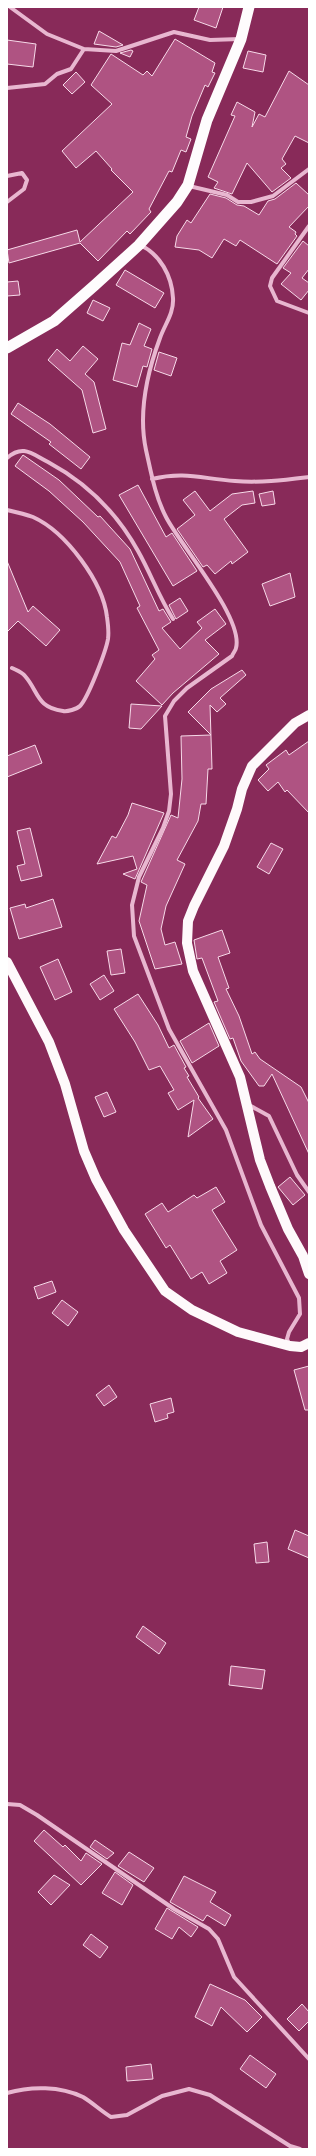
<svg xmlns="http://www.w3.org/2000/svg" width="316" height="2156" viewBox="0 0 316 2156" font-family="'Sofia Sans Condensed',sans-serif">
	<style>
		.building { fill: #af5382; stroke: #f7dae9 }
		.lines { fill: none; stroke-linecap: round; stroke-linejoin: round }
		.minor { stroke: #e8b7d0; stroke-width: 4 }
		.primary { stroke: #fef9fb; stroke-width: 10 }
		.trunk { stroke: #fefcfd; stroke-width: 11 }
	</style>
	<rect width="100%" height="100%" fill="#882a59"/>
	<!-- building -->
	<path class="building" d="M199 7H223L216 28 194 20Z
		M99 31 123 45 116 47 94 44Z
		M175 39 215 63 212 72 215 73 208 87 205 85 192 116 186 137 191 139 186 152 181 150 172 172 169 171 149 209 151 212 130 234 127 231 98 261 80 243 9 263 7 250 77 230 80 242 133 192 111 170 112 169 96 151 76 168 62 151 112 104 91 85 111 54 143 75 147 71 152 76Z
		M7 40 36 44 33 67 7 64Z
		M131 50 133 51 130 57 120 53Z
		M248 51 266 55 263 72 243 68Z
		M289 71 309 85V143L295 136 282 159 286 164 281 168 291 178 272 192 247 163 232 194 214 188 218 182 208 177 235 116 231 115 237 102 255 112 252 127 259 114 265 117Z
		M76 72 85 82 72 94 63 85Z
		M296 183 309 195V206L289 227 296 232 295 234 297 236 277 264 240 240 236 246 224 239 212 258 199 250 175 247 177 236 187 220 191 223 210 194 226 198 237 205 244 206 259 215 268 201 275 199Z
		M303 241 309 246V269L302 278 309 283V290L301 300 281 284 291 273 283 268Z
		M125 270 164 293 155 308 116 285Z
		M18 281 20 295 7 296V282Z
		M93 300 110 308 103 321 87 313Z
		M139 323 151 329 144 346 152 349 147 367 143 366 137 387 113 380 122 343 130 345Z
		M83 346 98 359 85 374 94 382 106 429 93 433 82 390 48 360 57 349 70 361Z
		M159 352 177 358 171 376 154 370Z
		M18 403 50 424 90 457 81 469 49 444 51 442 11 414Z
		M23 455 59 480 98 517 100 516 130 549 159 611 163 609 171 622 162 628 180 649 202 628 197 622 215 609 226 624 205 640 219 654 173 693 162 705 136 681 155 659 152 655 159 650 137 608 140 606 120 562 83 522 49 491 15 466Z
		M138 485 166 537 172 533 197 571 173 586 119 495Z
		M195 491 210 511 232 494 253 491 255 503 242 505 224 519 248 552 232 564 231 561 215 574 207 565 203 567 177 529 195 515 183 500Z
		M273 491 275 504 262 506 259 494Z
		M7 561 28 612 33 606 60 630 46 646 18 621 7 632Z
		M290 573 295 597 270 606 262 584Z
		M180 598 188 611 176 619 169 605Z
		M242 670 246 675 220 698 226 704 217 712 210 705 212 769H208L206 804H201L198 821 177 860 185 864 166 906 161 929 165 945 175 942 182 964 155 969 139 921 147 885 141 882 171 815 178 818 182 779 181 736 211 735 188 712 211 689Z
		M131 704 162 706 141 729 129 728Z
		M309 741V813L287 790 285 792 278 782 268 791 258 780 269 769 266 765 286 750 289 755Z
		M35 745 42 763 7 777V756Z
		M132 803 164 813 135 879 123 874 137 869 133 856 97 864 112 836 116 838 128 815Z
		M30 828 42 876 21 881 17 866 25 864 17 831Z
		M271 843 283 849 269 874 257 867Z
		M53 899 62 927 19 939 10 908 25 904 26 908Z
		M222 930 230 953 218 957 229 988 226 989 239 1016 252 1054 255 1052 260 1059 301 1087 309 1103V1154L272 1074 264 1086H259L241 1061 233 1038 230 1039 214 1002 218 1001 202 958 197 959 194 940Z
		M121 949 125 973 111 975 107 951Z
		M58 959 72 992 55 1000 40 967Z
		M104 975 114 991 100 1000 90 984Z
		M138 994 158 1025 169 1048 174 1045 186 1067 184 1068 189 1076 187 1077 199 1097 198 1098 213 1119 188 1137 194 1100 178 1110 168 1093 174 1090 160 1066 149 1070 135 1042 114 1009Z
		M209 1023 219 1046 192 1063 180 1041Z
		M107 1092 116 1112 104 1117 95 1097Z
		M290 1177 305 1195 293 1205 278 1187Z
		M216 1187 225 1202 212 1210 237 1250 220 1261 227 1273 209 1284 202 1272 191 1279 170 1245 166 1248 145 1214 162 1203 168 1212 194 1195 197 1198Z
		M52 1281 56 1292 38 1299 34 1287Z
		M62 1300 78 1312 68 1326 52 1313Z
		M309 1366V1410H305L294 1370Z
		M109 1385 117 1397 104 1406 96 1395Z
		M171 1398 174 1412 167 1414 168 1418 155 1422 150 1404Z
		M295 1530 309 1536V1558L288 1549Z
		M267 1542 269 1562 256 1563 254 1544Z
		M143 1626 166 1643 159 1654 136 1637Z
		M231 1666 265 1670 262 1689 229 1685Z
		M44 1830 63 1847 65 1845 81 1861 86 1853 102 1864 81 1885 34 1841Z
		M95 1840 114 1853 107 1859 90 1847Z
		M129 1852 154 1868 144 1882 118 1866Z
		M115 1872 133 1885 122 1905 102 1893Z
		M54 1875 70 1885 51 1905 38 1892Z
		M184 1876 216 1892 210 1902 231 1915 225 1926 207 1915 203 1921 170 1902Z
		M167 1908 198 1927 191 1937 179 1927 172 1939 155 1929Z
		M91 1934 108 1947 100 1958 83 1945Z
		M210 1984 245 2000 262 2017 247 2032 221 2007 212 2026 195 2017Z
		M302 2004 309 2012V2021L299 2031 287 2019Z
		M250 2055 276 2074 266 2088 240 2069Z
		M151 2064 153 2079 127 2081 126 2067Z"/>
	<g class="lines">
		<!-- minor -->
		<path class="minor" d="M10 7 47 34 84 49 116 51 174 32 210 40 240 39
			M7 88 45 84 57 74 71 69 84 49
			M7 176 22 173 27 180 24 189 7 202
			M189 186 227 195 238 202H251L273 196 309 169
			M309 226 272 278 270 286 277 301 309 313
			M140 245C160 254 172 276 173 298 174 313 165 324 160 338 147 373 138 413 146 450 151 472 155 496 166 517 180 545 244 618 236 648 236 650 233 653 232 656L187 688 174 701 165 716 171 794 169 811 163 828 139 877 132 905 134 936 169 1029 226 1130 261 1225 299 1298 300 1314 289 1332 287 1339 289 1344
			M7 458C23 444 32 454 48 462 87 483 117 513 138 551 151 574 159 597 173 619
			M152 479C185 471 203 479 235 481 260 483 284 480 309 477
			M7 510C16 512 25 514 33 517 66 532 103 582 107 617 108 624 109 632 108 639 106 651 88 698 80 706 77 709 67 712 63 711 36 707 39 692 25 676 22 672 16 670 12 668
			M249 1105 269 1116 297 1175 309 1192
			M7 1804 20 1805 37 1815 174 1909 209 1929 218 1939 234 1977 309 2059
			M7 2093C31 2086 60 2086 83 2097 93 2103 101 2111 111 2117L127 2115 162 2096 189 2089 210 2095 290 2146 300 2149"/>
		<!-- primary -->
		<path class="primary" d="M309 715 295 723 252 766 242 789 237 809 224 846 194 906 188 921 187 943 193 971 240 1077 260 1160 270 1186 288 1229 303 1256 309 1274
			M7 962 49 1042 65 1084 84 1151 96 1179 124 1230 165 1291 192 1310 238 1332 290 1346 301 1347 309 1343"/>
		<!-- trunk -->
		<path class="trunk" d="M7 348 54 321 95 285 139 245 177 202 188 185 207 120 241 39 249 7"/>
	</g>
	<!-- border -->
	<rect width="316" height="2156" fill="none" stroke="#ffffff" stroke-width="16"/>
</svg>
